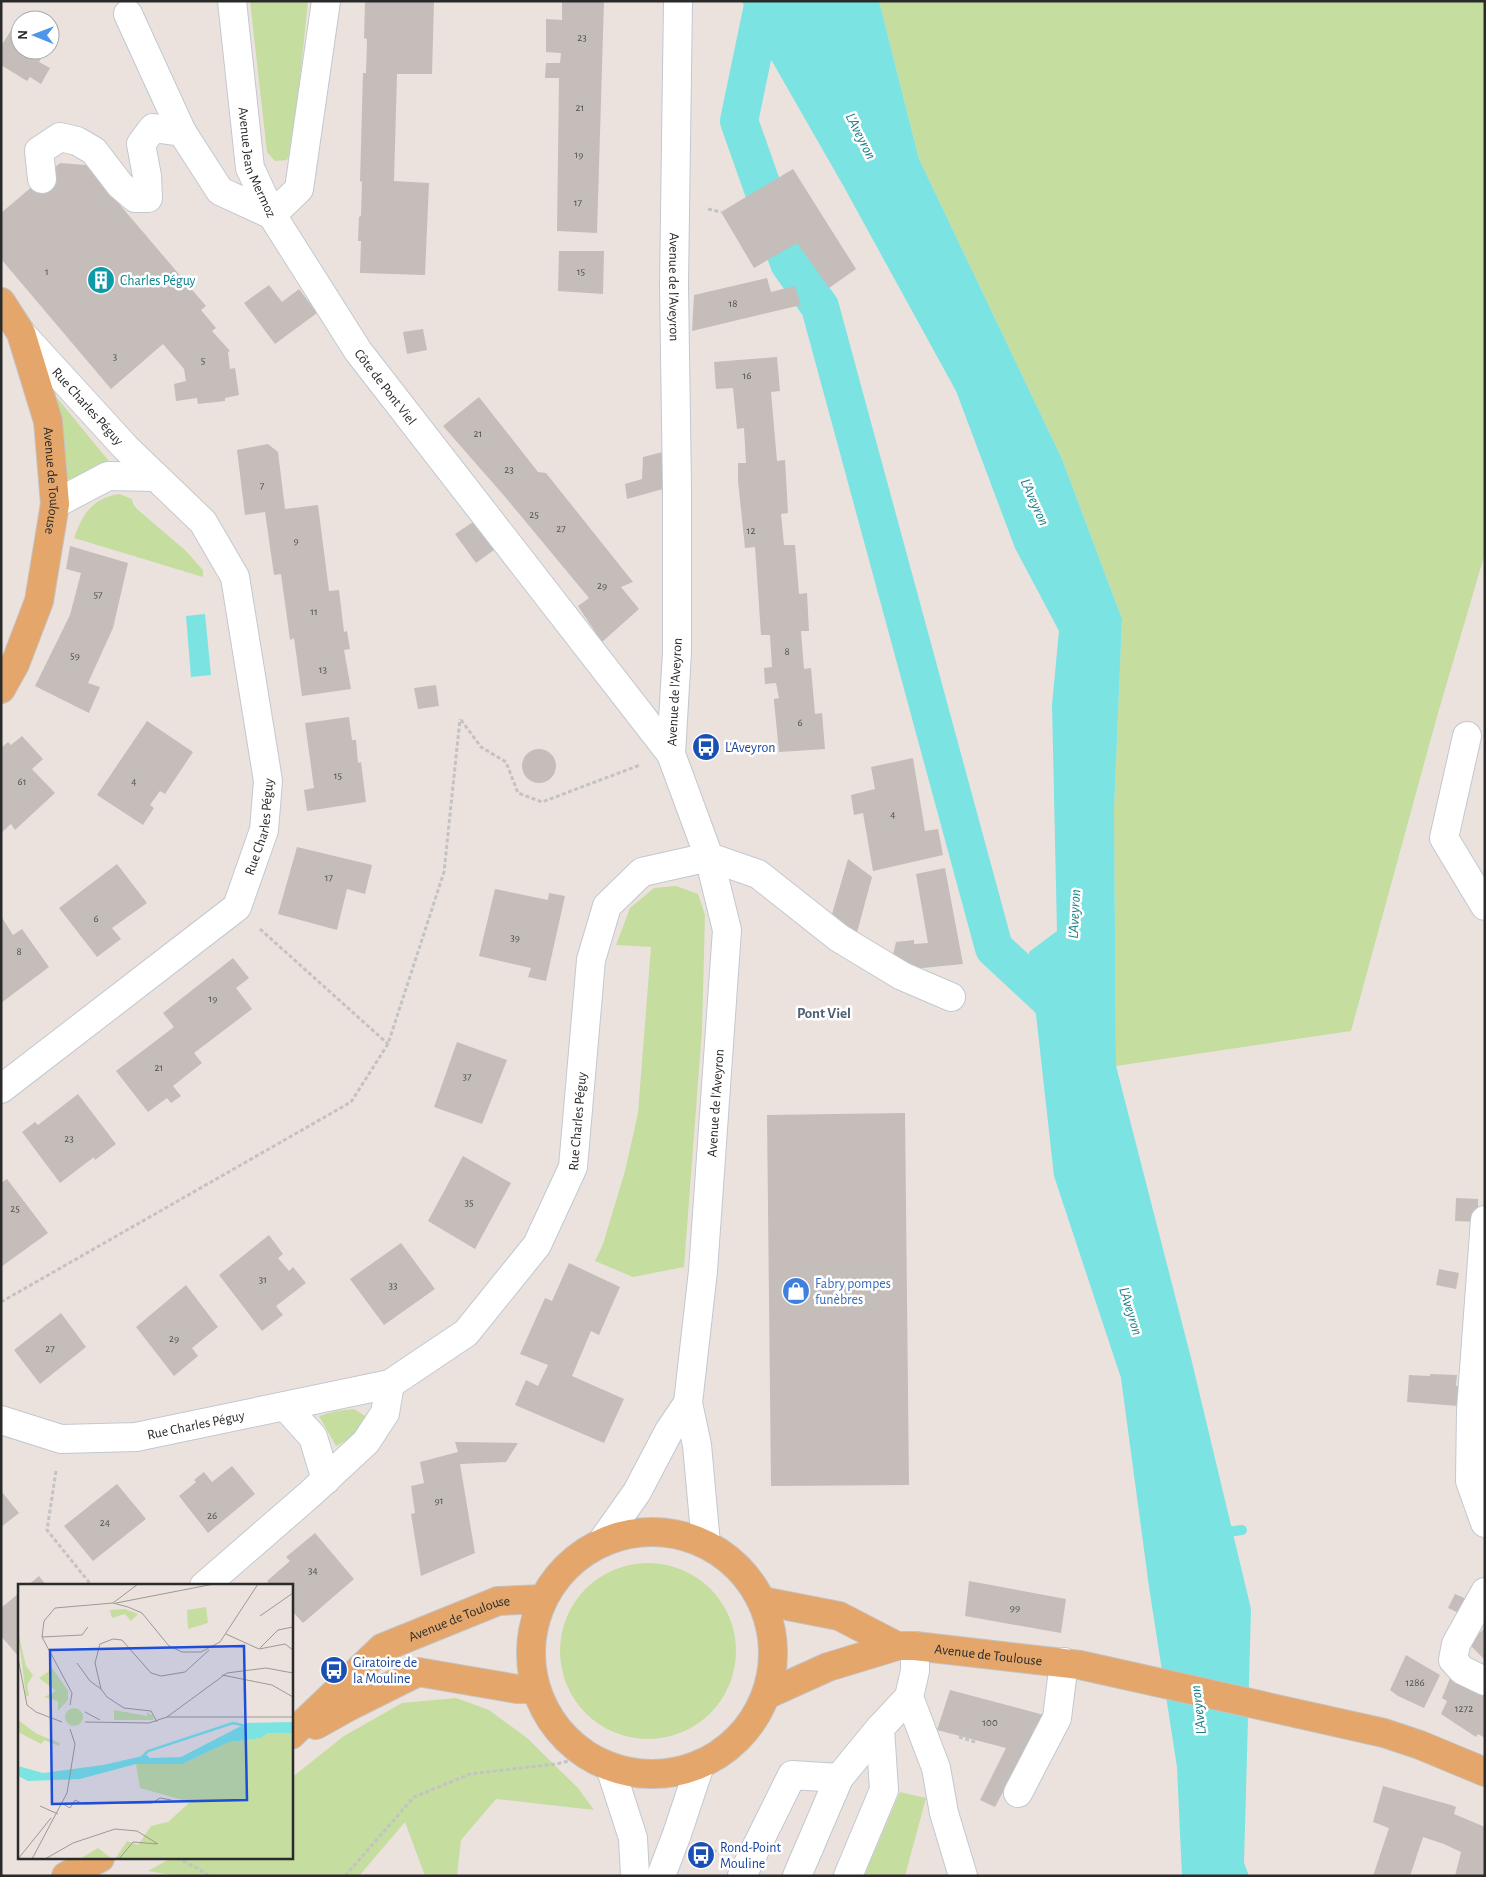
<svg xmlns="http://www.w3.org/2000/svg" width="1486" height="1877" viewBox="0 0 1486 1877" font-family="'Alegreya Sans',sans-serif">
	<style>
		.green { fill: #c5dd9f }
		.water { fill: #7be3e2 }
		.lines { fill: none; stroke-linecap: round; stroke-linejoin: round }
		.stream { stroke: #7be3e2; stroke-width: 10 }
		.canal { stroke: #7be3e2; stroke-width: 38 }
		.building { fill: #c4bdb9 }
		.minor-casing { stroke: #c2c8d0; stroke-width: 30 }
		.major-casing { stroke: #c3c3c3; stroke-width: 30 }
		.path { stroke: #c3c3c3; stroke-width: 3; stroke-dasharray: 4 2.5; stroke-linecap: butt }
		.minor { stroke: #fff; stroke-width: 28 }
		.major { stroke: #e4a66a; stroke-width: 28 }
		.labels { text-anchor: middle; stroke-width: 5; stroke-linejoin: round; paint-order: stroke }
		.number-label { font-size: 11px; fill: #504f4e }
		.street-label { font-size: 14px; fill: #2a2a2a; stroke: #fff }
		.culture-label { font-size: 14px; fill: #0d838f; stroke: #fff; text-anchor: start }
		.transit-label { font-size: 14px; fill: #164399; stroke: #fff; text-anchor: start }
		.shop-label { font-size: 14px; fill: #366cbe; stroke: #fff; text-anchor: start }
		.water-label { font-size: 15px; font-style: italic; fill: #1a8189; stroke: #fff }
		.neighbourhood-label { font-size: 15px; font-weight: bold; fill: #4f6177; stroke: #fff }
		.inset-river { fill: none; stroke: #7be3e2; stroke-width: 2.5 }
		.inset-road { fill: none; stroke: #9e9896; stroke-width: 1 }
		.view { fill: #1d4ed8; fill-opacity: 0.15; stroke: #1d4ed8; stroke-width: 2.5 }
		.inset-edge { fill: none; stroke: #2a2a2a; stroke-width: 2.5 }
	</style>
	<rect width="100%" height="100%" fill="#ebe2de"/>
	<!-- green -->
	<path class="green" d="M250 1H308L293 146 287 160 275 161 267 152Z
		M879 1H1485V553L1436 720 1351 1031 1116 1066 1114 810 1122 619 1062 459 919 159Z
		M53 393 113 466 66 480Z
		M119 494 132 499 133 504 137 509 186 551 203 570V577L74 538C83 513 92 499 119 494Z
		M676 886 698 894 705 915 702 1030 684 1267 633 1277 595 1261 603 1244 625 1171 638 1113 651 947 616 945 630 908 654 888Z
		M354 1409 365 1416C360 1435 352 1437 336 1446L319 1416 336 1411Z
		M560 1651a88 88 0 1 1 176 0a88 88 0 1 1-176 0Z
		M456 1698 489 1710 527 1738 578 1788 594 1810 496 1799 461 1840 457 1876H425L405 1822 359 1876H178L148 1871 171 1858H291V1778L344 1736 402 1703Z
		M900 1792 926 1798 905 1876H864Z"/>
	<!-- water -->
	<path class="water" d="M742 1H879L919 159 1062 459 1122 619 1114 810 1116 1066 1191 1358 1251 1609 1244 1863 1249 1876H1182L1177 1767 1149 1587 1121 1378 1054 1176 1029 952 1057 931 1052 705 1059 631 1015 548 956 391 844 187 753 28Z
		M205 614 211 675 191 677 186 616Z"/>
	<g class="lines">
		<!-- stream -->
		<path class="stream" d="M1221 1533 1242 1530"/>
		<!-- canal -->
		<path class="canal" d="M764 1 739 121 789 263 820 307 994 948 1070 1019"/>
	</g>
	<!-- building -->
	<path class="building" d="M365 1H434L432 74H397L394 181 429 183 425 275 360 273 361 241H358L359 217 361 216 362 181 360 182 363 73H366L367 39 364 38Z
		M562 1H604L597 233 557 231 559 78H545L546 63H560L561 53 546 52V19L562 20Z
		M17 21 20 23V50H46L39 62 50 68 41 84 30 77 27 81 1 65V46Z
		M60 163 86 165 206 306 201 310 216 328 212 331 230 351 228 352 230 369 235 368 239 395 225 398V401L198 404 197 398 176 401 174 384 186 381 184 369 163 344 111 389 1 259V213Z
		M793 169 856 269 829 288 797 243 754 268 721 212Z
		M559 251H604L603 294 558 291Z
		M767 278 771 292 795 286 801 305 692 331 694 295Z
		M269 285 282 302 299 289 317 313 275 344 244 303Z
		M423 329 427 350 407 354 403 332Z
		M777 357 780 391 771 392 777 461 785 460 788 513 781 514 784 545H795L799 594 807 593 809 631H801L804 669 811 668 815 714 822 713 825 749 779 752 774 701V699L779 698 776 683 765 684 764 668 772 667 770 635H761L755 547 745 548 738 481V463H746L744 428 737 429 733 388 716 389 714 362Z
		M479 397 538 472 546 473 633 582 621 587 639 609 602 642 578 606 589 598 506 498 443 426Z
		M268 444 278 452 285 509 318 505 329 591 339 590 344 632 347 631 350 649 344 650 351 689 302 696 294 638 290 640 281 574 274 575 265 512 245 515 237 450Z
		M663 452V489L627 499 625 484 642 479 643 457Z
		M473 522 494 550 476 563 455 534Z
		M70 546 128 563 113 628 88 683 100 687 89 713 35 686 70 615 81 573 66 569Z
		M436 685 439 706 418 709 414 688Z
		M349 717 352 740H356L358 763 361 762 366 802 307 811 304 790 314 788 305 723Z
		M147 721 193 752 165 794 160 791 150 805 154 808 143 825 97 795Z
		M22 736 43 759 32 769 55 793 15 830 11 824 1 833V748L8 742 11 745Z
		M522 766a17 17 0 1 1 34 0a17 17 0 1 1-34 0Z
		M913 758 925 831 938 829 943 855 873 871 863 813 854 815 851 795 875 789 871 767Z
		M297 847 372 865 365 894 347 889 337 930 278 914Z
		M848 859 872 877 855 940 830 921Z
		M117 864 147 903 112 928 121 939 97 957 59 908Z
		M945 868 963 964 913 969 892 959 896 942 914 940V944L928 943 916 874Z
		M495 889 548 900 549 893 565 896 546 981 528 977 531 968 479 956Z
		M1 916 13 935 22 929 49 967 1 1003Z
		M233 958 249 978 236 988 252 1009 194 1053 202 1063 173 1086 181 1096 171 1103 167 1098 148 1112 116 1071 174 1027 163 1013Z
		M457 1042 507 1060 482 1124 434 1107Z
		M78 1094 116 1144 95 1160 94 1157 60 1183 22 1132 35 1122 38 1125Z
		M905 1113 909 1485 771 1486 767 1115Z
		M463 1156 511 1183 475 1249 428 1221Z
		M7 1179 48 1233 1 1267V1183Z
		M1456 1198 1478 1199V1222L1455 1221Z
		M269 1235 283 1254 278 1258 289 1271 293 1267 306 1283 276 1306 283 1315 262 1331 219 1275Z
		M401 1243 435 1289 384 1325 350 1279Z
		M569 1263 620 1287 599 1335 591 1331 572 1376 624 1399 604 1443 515 1405 526 1380 538 1386 548 1365 520 1354 545 1298 552 1301Z
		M1439 1269 1459 1273 1456 1289 1436 1285Z
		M186 1285 218 1327 192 1348 198 1356 174 1376 136 1327Z
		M61 1313 86 1347 40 1384 14 1350Z
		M1430 1374 1457 1375 1456 1386H1459L1458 1406 1407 1402 1409 1375 1430 1376Z
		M455 1442 518 1443 506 1462 460 1464 475 1553 421 1576 411 1514 415 1513 411 1486 424 1483 420 1462 458 1452Z
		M232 1466 255 1494 208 1533 179 1496 196 1482 194 1480 204 1472 212 1482Z
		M117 1484 146 1519 93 1561 64 1526Z
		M1 1491 19 1513 1 1527Z
		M315 1533 354 1579 303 1623 291 1610V1586H271L267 1581 290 1561 286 1557Z
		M39 1576 47 1586H27Z
		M969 1581 1066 1599 1061 1633 965 1616Z
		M19 1593V1657L1 1636V1608Z
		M1455 1594 1471 1601 1463 1615 1448 1608Z
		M1485 1628V1660L1468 1643Z
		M1406 1655 1440 1675 1424 1708 1398 1696 1390 1690Z
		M1452 1673 1485 1690V1738L1478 1734 1476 1737 1441 1714 1447 1701 1442 1698Z
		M950 1690 1044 1715 995 1807 980 1800 1006 1748 937 1730Z
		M1383 1786 1451 1805 1456 1807 1454 1814 1485 1827V1876H1455L1461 1852 1444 1844 1423 1837 1410 1876H1373L1389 1828 1373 1822Z"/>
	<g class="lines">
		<!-- minor casing -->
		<g class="minor-casing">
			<g id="minor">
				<path id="s1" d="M232 1 250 168 272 215 358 351 671 754"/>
				<path id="s2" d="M678 1 674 285 677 489V652L671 754 709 857 727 930 703 1271 688 1403 697 1445 706 1544"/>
				<path d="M128 14 182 132 220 191 272 215"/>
				<path d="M42 179 39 151 60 137 77 141 94 151 120 185 135 198H148L147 176 141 144 153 128 182 132"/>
				<path d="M272 215 299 189 326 1"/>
				<path d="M55 504 108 476 156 477"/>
				<path d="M1467 736 1444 838 1485 906"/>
				<path id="s3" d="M1 1089 237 907 264 830 268 781 235 577 203 522 126 448 21 333"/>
				<path d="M1485 1220 1471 1410 1470 1481 1485 1523"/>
				<path d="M285 1406 313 1437 326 1480"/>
				<path id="s4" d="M1 1420 61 1439 136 1437 390 1384 466 1333 537 1245 573 1167 591 960 607 906 642 872 709 857 758 874 839 938 902 976 951 997"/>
				<path d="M601 1543 637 1492 669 1431 688 1403"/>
				<path d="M204 1586 310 1494 366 1442 385 1413 390 1384"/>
				<path d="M1485 1592 1456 1644 1453 1660 1462 1670 1485 1681"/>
				<path d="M909 1697 936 1768 944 1813 963 1876"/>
				<path d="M610 1767 633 1838 635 1876"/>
				<path d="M1018 1793 1057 1718 1064 1662"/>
				<path d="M661 1876 677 1834 700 1765"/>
				<path d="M742 1876 792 1775 839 1778"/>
				<path d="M797 1876 839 1778 880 1728"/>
				<path d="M848 1876 884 1790 880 1728 909 1697 915 1671V1646"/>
			</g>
		</g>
		<!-- major casing -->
		<g class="major-casing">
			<g id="major">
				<path id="s5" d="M1 302 21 333 48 421 55 504 39 601 15 664 1 689"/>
				<circle cx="652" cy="1653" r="121"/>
				<path d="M762 1601 839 1616 897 1646"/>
				<path id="s6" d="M766 1695 828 1667 897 1646H915L1080 1665 1384 1733 1420 1745 1485 1772"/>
				<path d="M316 1725 350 1706 418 1672 517 1689H536"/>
				<path id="s7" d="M291 1735 382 1648 498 1601 543 1599"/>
				<path d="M66 1876 100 1858"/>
			</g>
		</g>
		<!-- path -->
		<path class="path" d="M708 209 721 212
			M461 720 481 747 506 762 518 793 542 802 640 765
			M260 929 388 1044
			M1 1302 351 1102 388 1044 444 872 460 719
			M56 1471 47 1530 92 1586
			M959 1737 975 1742
			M707 1847 719 1853
			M177 1858 197 1868 209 1876
			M345 1876 414 1797 470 1774 556 1764 569 1761"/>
		<!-- minor -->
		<use href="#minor" class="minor"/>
		<!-- major -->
		<use href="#major" class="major"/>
	</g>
	<!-- icons -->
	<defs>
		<g id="building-disc" transform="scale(1.4375)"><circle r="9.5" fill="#0f9aa8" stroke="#fff"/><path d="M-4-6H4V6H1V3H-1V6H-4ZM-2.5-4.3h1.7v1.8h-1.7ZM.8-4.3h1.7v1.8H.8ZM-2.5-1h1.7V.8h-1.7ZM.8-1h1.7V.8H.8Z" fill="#fff"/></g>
		<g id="bus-disc" transform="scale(1.4375)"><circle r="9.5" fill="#1a4fb4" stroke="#fff"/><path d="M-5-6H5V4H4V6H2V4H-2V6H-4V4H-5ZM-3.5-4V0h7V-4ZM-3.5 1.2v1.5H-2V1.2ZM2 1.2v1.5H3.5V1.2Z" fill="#fff"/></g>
		<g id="shop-disc" transform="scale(1.4375)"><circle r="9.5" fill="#3f7fe0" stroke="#fff"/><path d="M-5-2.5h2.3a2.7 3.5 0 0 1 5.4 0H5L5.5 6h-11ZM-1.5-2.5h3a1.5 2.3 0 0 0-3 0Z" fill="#fff"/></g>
	</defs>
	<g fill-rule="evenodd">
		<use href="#building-disc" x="101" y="280"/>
		<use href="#bus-disc" x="706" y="747"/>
		<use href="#shop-disc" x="796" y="1291"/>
		<use href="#bus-disc" x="334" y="1670"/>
		<use href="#bus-disc" x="701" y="1855"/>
	</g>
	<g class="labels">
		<!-- number labels -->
		<g class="number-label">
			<text x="582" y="41">23</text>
			<text x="580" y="111">21</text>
			<text x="579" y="158">19</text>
			<text x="578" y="206">17</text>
			<text x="47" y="275">1</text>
			<text x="581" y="275">15</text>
			<text x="733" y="307">18</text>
			<text x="115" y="360">3</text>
			<text x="203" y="364">5</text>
			<text x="747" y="379">16</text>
			<text x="478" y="437">21</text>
			<text x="509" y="473">23</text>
			<text x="262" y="489">7</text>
			<text x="534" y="518">25</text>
			<text x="561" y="532">27</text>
			<text x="751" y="534">12</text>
			<text x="296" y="544">9</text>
			<text x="602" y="589">29</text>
			<text x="98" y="598">57</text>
			<text x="314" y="615">11</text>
			<text x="787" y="655">8</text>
			<text x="75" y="659">59</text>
			<text x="323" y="673">13</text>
			<text x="800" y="726">6</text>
			<text x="338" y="779">15</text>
			<text x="22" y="785">61</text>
			<text x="134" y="785">4</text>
			<text x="893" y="818">4</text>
			<text x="329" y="881">17</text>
			<text x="96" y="922">6</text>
			<text x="515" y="941">39</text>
			<text x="19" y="955">8</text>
			<text x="213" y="1002">19</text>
			<text x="159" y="1071">21</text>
			<text x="467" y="1080">37</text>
			<text x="69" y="1142">23</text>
			<text x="469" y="1206">35</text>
			<text x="15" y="1212">25</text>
			<text x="263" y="1283">31</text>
			<text x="393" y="1289">33</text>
			<text x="174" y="1342">29</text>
			<text x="50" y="1352">27</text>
			<text x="439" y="1504">91</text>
			<text x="212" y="1519">26</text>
			<text x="105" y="1526">24</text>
			<text x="313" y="1574">34</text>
			<text x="1015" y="1611">99</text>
			<text x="1415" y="1686">1286</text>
			<text x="1464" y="1712">1272</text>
			<text x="990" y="1726">100</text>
		</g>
		<!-- street labels -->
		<g class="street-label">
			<text dy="5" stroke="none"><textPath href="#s1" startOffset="164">Avenue Jean Mermoz</textPath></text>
			<text dy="5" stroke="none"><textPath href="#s2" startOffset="286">Avenue de l'Aveyron</textPath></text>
			<text dy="5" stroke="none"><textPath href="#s1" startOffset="426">Côte de Pont Viel</textPath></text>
			<text transform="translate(88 406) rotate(48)" y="5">Rue Charles Péguy</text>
			<text dy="5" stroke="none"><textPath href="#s5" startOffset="189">Avenue de Toulouse</textPath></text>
			<text transform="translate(674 692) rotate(-87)" y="5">Avenue de l'Aveyron</text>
			<text dy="5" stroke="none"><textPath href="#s3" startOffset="382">Rue Charles Péguy</textPath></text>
			<text transform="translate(715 1103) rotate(-86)" y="5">Avenue de l'Aveyron</text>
			<text dy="5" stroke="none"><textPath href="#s4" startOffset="734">Rue Charles Péguy</textPath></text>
			<text dy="5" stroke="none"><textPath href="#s4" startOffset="199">Rue Charles Péguy</textPath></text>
			<text dy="5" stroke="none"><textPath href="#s7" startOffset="209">Avenue de Toulouse</textPath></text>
			<text dy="5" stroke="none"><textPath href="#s6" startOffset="232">Avenue de Toulouse</textPath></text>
		</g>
		<!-- culture labels -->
		<g class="culture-label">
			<text x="120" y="285">Charles Péguy</text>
		</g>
		<!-- transit labels -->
		<g class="transit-label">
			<text x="725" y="752">L'Aveyron</text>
			<text x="353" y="1667">Giratoire de<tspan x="353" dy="16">la Mouline</tspan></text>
			<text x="720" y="1852">Rond-Point<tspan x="720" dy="16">Mouline</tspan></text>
		</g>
		<!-- shop labels -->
		<g class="shop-label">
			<text x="815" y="1288">Fabry pompes<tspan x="815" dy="16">funèbres</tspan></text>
		</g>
		<!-- water labels -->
		<g class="water-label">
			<text transform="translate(861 136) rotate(63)" y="5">L'Aveyron</text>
			<text transform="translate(1035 502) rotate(66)" y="5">L'Aveyron</text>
			<text transform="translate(1074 914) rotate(-87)" y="5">L'Aveyron</text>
			<text transform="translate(1131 1311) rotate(73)" y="5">L'Aveyron</text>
			<text transform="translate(1198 1710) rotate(-97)" y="5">L'Aveyron</text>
		</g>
		<!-- neighbourhood labels -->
		<g class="neighbourhood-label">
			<text x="824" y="1018">Pont Viel</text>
		</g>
	</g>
	<!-- overview -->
	<g transform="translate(18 1584)">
		<rect width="275" height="275" fill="#ebe2de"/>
		<path d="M188 23 190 39 170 45 169 26ZM107 25 120 30 113 37 107 30 94 34 92 26ZM0 48 8 82 15 91 9 101 11 111 8 113ZM32 81 50 107V116L40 127V117L26 113 38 107 21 94 30 88ZM47 133a9 9 0 1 1 18 0a9 9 0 1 1-18 0ZM96 126 129 132V128L135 132V136H96ZM0 136 19 150 42 159 41 162 26 156 23 160 0 148ZM250 149H275V275H97L109 257 120 261 133 242 150 238 172 218 122 204 118 180H164L211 158 243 154ZM80 264 94 275H62Z" fill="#c5dd9f"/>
		<path d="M275 138V149H250L243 154 211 158 164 180H118L62 195 10 197 0 192V182L25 189 85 181 129 171 132 174 163 173 229 139Z" fill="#7be3e2"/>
		<path class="inset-river" d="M123 174 130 167 215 139 228 142"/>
		<path class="inset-road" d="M95 19 120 0M98 19 196 0M242 32 275 9M208 50 241 65 267 60 275 66M24 53 64 51 70 43M242 64 260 46 275 43M0 74 9 121 18 128 44 138M59 79 72 97 83 105M204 91 254 101 275 113M52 121 54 109 24 53 26 37 37 24 95 19 110 23 124 29 151 62 164 68H183L202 58 240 0M67 128 82 136M149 133 209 89 248 84 275 89M67 138 131 139 149 133H275M139 138 133 127 106 124 89 113 83 105 77 79 82 60 95 55 104 56 133 89 143 92 167 88 191 66M45 220 52 224 57 216 65 220 134 219 142 214 153 216M22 222 40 230M0 275 33 234M14 275 49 209 57 160 52 145M27 275 55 259 97 245 119 247 140 260M101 275 115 258 139 260"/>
		<path class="view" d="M226 62 229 216 34 220 32 66Z"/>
		<rect width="275" height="275" class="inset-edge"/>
	</g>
	<!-- border -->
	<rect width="1486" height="1877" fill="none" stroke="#2a2a2a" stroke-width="5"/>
	<!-- north arrow -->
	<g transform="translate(35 35) rotate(271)"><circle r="24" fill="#ffffff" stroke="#aaaaaa"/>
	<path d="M0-4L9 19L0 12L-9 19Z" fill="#4d95e9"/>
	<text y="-8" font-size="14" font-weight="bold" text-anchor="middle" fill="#2a2a2a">N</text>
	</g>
</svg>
